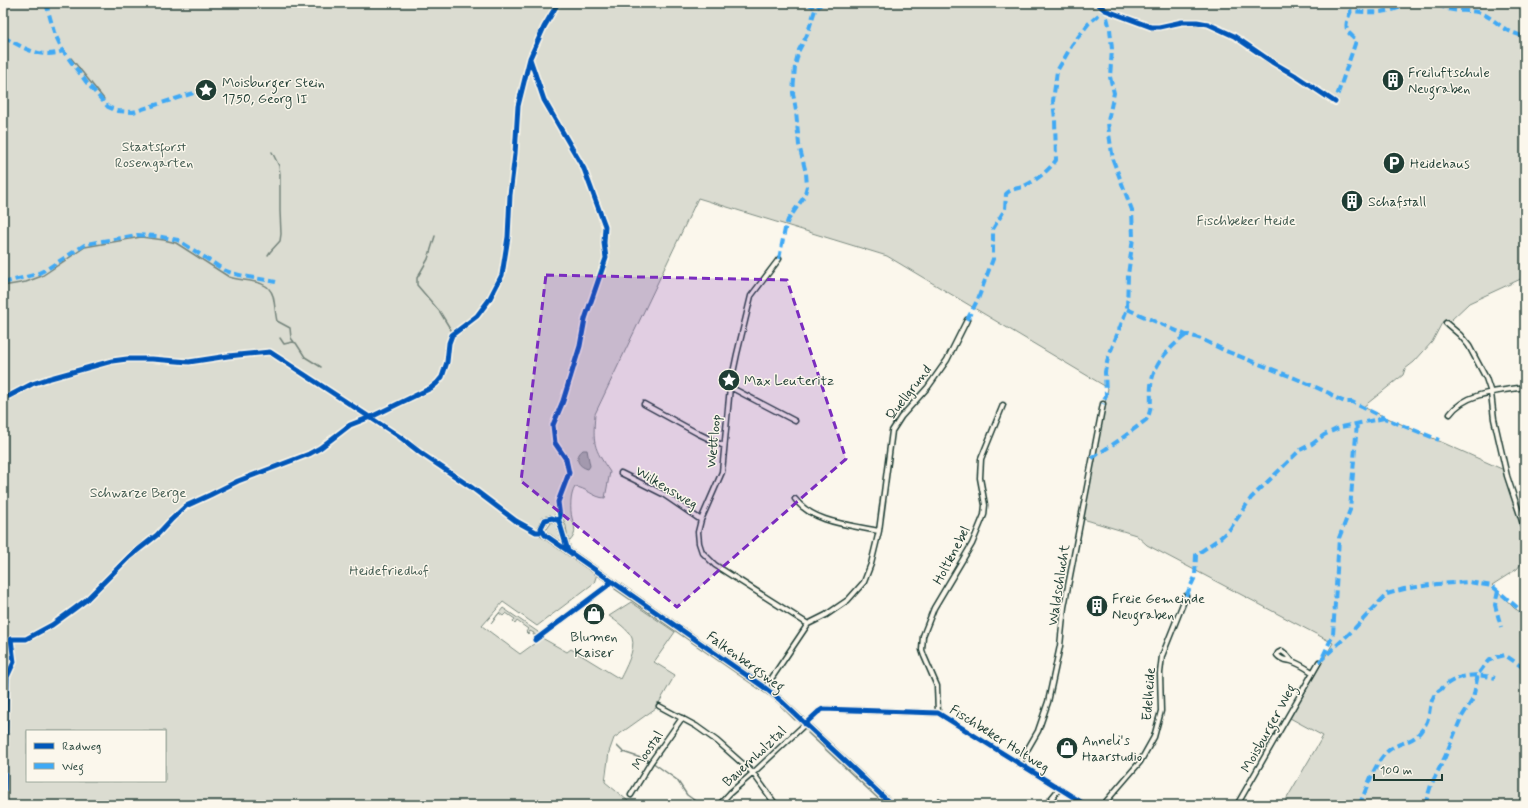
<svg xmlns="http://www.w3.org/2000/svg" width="1528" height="808" viewBox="0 0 1528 808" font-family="Mynerve,sans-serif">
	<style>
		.green { fill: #dbdcd1; stroke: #7d8c82; fill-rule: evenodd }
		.water { fill: #adb4aa; stroke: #74847b }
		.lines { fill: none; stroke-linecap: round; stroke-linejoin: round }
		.stream { stroke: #74847b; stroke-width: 1.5 }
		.minor-casing { stroke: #1f3d34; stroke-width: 7 }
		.tertiary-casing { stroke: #1f3d34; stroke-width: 8 }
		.minor { stroke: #fbf7ec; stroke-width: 4 }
		.tertiary { stroke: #fbf7ec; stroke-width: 5 }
		.quiet { stroke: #3fa9f5; stroke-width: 4; stroke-dasharray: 8 4; stroke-linecap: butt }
		.cycleway-casing { stroke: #fbf7ec; stroke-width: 8 }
		.cycleway { stroke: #0057b8; stroke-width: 5 }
		.marked { fill: #7b2cbf; fill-opacity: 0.2; stroke: #7b2cbf; stroke-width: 3; stroke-dasharray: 8 5; stroke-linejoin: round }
		.labels { text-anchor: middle; stroke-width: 3; stroke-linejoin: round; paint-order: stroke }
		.poi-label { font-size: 14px; fill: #1f3d34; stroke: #fbf7ec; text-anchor: start }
		.park-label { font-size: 14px; fill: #455d53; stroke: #fbf7ec }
		.street-label { font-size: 14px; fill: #1f3d34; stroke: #fbf7ec }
	</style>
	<rect width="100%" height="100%" fill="#fbf7ec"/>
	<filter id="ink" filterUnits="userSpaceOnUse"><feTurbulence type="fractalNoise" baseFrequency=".025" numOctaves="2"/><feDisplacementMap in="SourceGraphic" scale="8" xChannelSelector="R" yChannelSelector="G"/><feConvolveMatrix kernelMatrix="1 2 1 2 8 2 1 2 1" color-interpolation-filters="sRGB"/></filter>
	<g filter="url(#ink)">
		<!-- green -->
		<path class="green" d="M3 3H1525V277L1469 303 1450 321H1443L1432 342 1414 362 1405 369 1403 375 1363 407 1504 470 1525 532V559L1517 569 1492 585 1514 608 1525 615V805H1283L1323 736 1290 718 1333 643 1147 545 1136 535 1083 519 1108 388 887 256 698 198 595 414C593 444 593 447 610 472L605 498C594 498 585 487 575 487 570 495 570 509 572 518 575 528 577 533 570 541L568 540 566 526 562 516H560L559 518C544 510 540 522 538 534L597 574 594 583 537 626 503 602 482 626 520 654 542 638 567 652 571 649 620 679C625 669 636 649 632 638 629 630 616 621 609 616L631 602 675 632 654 662 675 675 656 708 614 738 609 752 605 782 633 805H3ZM27 731H165V781H27Z
			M551 520 557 522 562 539 561 542 549 535 544 529H547L551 523Z
			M503 608 538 632 539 634 533 635 534 633 530 631 528 634 526 632 528 629 517 621 515 624 513 622 515 619 506 613 503 616 499 613 492 623H491Z"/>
		<!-- water -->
		<path class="water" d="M583 450H587L590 466 588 469C577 466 574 457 583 450Z"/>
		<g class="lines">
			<!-- stream -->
			<path class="stream" d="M71 58 104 99
				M435 236 428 259 417 278V285L440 312 451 330
				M268 255 270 252 280 241 281 234 280 211V174L279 166 272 152
				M3 286 26 282 42 276 85 247 141 237 164 240 176 243 229 277C243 282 268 278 273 296 275 304 275 313 277 321L290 328 291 338 294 342
				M280 338 284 344 293 342 296 343 305 357 321 367
				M539 535 601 578
				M615 589 768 695
				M781 706 795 720
				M808 733 885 805
				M617 746 623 752 650 761
				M652 762 677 780 687 795 701 805"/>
			<!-- minor casing -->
			<g class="minor-casing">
				<path id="minor" d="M779 259 751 296 737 354 730 387 722 472 701 520 698 532 699 543 702 552 715 565 808 624
					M1446 323 1460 335 1469 346 1486 378 1491 393 1494 419 1507 476 1525 530
					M730 387 795 421
					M644 404 697 433 724 446
					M1450 414C1466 392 1500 391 1525 387
					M621 473 663 494 701 520
					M795 499C813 523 851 525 879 531
					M535 640 607 586 611 581
					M1291 660 1287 655 1282 651 1278 653 1277 655C1282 661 1285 659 1291 661 1298 663 1306 668 1312 672
					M765 688 808 624 826 615 848 600 864 582 871 564 879 531 892 431 901 417 928 387 947 360 967 320
					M659 706 696 726 717 741 753 773 776 805
					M938 713 937 686 924 656 922 650 923 636 934 608 972 544 984 515 985 505 980 478 981 459 1003 405
					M1019 764 1038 731 1048 702 1060 646 1064 607 1103 404
					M631 795 651 762 682 718
					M719 805 730 793 753 773 818 712 823 709 938 713 1086 805
					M935 805 939 801 944 805
					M1046 805 1059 789
					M1103 805 1140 762 1154 737 1161 711 1160 673 1162 656 1186 596
					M1237 805 1319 662
					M1522 805 1525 798"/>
			</g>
			<!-- tertiary casing -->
			<g class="tertiary-casing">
				<path id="tertiary" d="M568 551 559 521 552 518 545 520 541 528 545 535 765 688 779 699 892 805"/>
			</g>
			<!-- minor -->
			<use href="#minor" class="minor"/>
			<!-- tertiary -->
			<use href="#tertiary" class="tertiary"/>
			<!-- quiet -->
			<path class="quiet" d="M46 3 54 32 63 51 87 83 108 107 118 111 133 112 200 91
				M807 3 816 8
				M1438 3C1448 14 1464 9 1477 12 1489 15 1497 24 1507 30 1513 33 1519 35 1525 37
				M3 37C23 47 40 60 63 51
				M1332 99 1335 102 1356 41C1355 38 1352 36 1350 34 1343 27 1348 18 1351 11 1372 13 1390 14 1409 3
				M779 259 785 229 788 220 804 197 807 186 806 173 799 145 796 111 793 93 795 66 799 50 807 35 815 10 822 3
				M3 283 37 274 47 269 86 244 137 235 157 236 178 240 224 270C240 277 259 278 276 282
				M1127 309 1186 335H1189L1201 339 1226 351 1297 379 1329 393 1338 399 1345 402H1352L1384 418 1439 440
				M967 320 978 299 993 259V229L1005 209 1006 194C1011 188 1020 189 1026 185 1037 180 1049 170 1056 160L1055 119 1053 101 1057 71 1072 45 1089 23 1105 10 1110 29 1112 49 1110 77 1114 93 1108 121 1109 134 1113 160 1132 210 1133 238 1128 275 1127 309 1108 358 1105 372 1106 395 1103 404
				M3 407 9 396
				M1092 458 1121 439 1146 420C1153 410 1150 397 1151 386 1153 364 1169 348 1186 335
				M1498 591 1495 605 1501 627
				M1186 596 1195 577 1196 555 1220 538 1230 529 1251 498 1300 450 1312 444 1324 435 1341 427 1384 418
				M1323 656 1333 635 1339 538 1350 510 1357 423
				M1319 662 1352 631 1387 594 1404 589 1437 584 1469 582 1492 586 1525 614
				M1359 805C1368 788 1375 758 1392 748 1402 742 1413 742 1421 731 1432 718 1427 711 1433 698 1434 694 1438 691 1441 689 1457 674 1475 673 1495 678
				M1425 805 1431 785 1445 757 1461 718 1473 699 1478 674 1488 661 1497 657 1505 655 1525 669"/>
			<!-- cycleway casing -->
			<g class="cycleway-casing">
				<path id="cycleway" d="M1097 3 1105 10 1151 27H1159L1182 22H1197L1208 24 1234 36 1272 62 1296 76 1335 102
					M530 59 544 100 584 169 605 226 604 243 606 258 585 319 580 346 563 401 553 425 555 443 566 459 569 473 558 502 560 517 558 520
					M3 397 9 396 32 384 47 379 112 361 127 359H152L189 362 228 356 270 352 400 437 422 454 471 487 516 521 536 532H543
					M568 551 559 521 552 518 545 520 541 528 545 535 765 688 779 699 892 805
					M535 640 607 586 611 581
					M805 724 818 712 823 709 938 713 1086 805
					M4 805 7 677 14 662 11 639H26L52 625 74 609 86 600 129 557 157 535 171 520 186 506 210 495 238 481 309 454 320 448 350 425 373 416 431 388 437 383 442 377 447 362 449 343 452 335 477 316 489 300 502 275 508 237 510 195 515 154 518 106 530 58 544 27 558 3"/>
			</g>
			<!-- cycleway -->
			<use href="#cycleway" class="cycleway"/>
		</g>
	</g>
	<!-- marked area -->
	<path class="marked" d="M546 275 787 280 846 459 677 607 521 481Z"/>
	<!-- icons -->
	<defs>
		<g id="building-disc" transform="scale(1.15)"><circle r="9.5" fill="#1f3d34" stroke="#fbf7ec"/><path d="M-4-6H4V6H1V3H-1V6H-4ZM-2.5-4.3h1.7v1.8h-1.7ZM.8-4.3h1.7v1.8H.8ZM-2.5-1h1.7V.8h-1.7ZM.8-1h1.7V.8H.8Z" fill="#fff"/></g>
		<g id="sight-disc" transform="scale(1.15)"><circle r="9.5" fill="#1f3d34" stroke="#fbf7ec"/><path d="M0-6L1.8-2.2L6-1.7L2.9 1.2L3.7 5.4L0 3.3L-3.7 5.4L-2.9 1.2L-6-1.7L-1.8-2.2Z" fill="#fff"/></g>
		<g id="parking-disc" transform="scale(1.15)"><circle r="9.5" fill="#1f3d34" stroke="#fbf7ec"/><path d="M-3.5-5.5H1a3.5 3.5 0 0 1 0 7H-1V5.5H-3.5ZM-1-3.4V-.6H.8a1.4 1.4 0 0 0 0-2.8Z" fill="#fff"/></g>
		<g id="shop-disc" transform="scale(1.15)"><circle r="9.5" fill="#1f3d34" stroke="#fbf7ec"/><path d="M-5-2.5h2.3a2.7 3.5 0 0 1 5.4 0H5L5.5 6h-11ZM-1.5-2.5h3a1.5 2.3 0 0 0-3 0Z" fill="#fff"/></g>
	</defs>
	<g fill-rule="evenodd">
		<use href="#building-disc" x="1393" y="80"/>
		<use href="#sight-disc" x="206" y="90"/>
		<use href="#parking-disc" x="1394" y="163"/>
		<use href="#building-disc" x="1352" y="201"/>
		<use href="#sight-disc" x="729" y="380"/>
		<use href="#building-disc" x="1097" y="606"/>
		<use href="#shop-disc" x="594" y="614"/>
		<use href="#shop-disc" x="1067" y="748"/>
	</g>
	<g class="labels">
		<!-- poi labels -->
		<g class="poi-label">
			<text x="1408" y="77">Freiluftschule<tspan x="1408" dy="16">Neugraben</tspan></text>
			<text x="222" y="87">Moisburger Stein<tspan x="222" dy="16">1750, Georg II</tspan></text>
			<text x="1410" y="168">Heidehaus</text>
			<text x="1368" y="206">Schafstall</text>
			<text x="744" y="385">Max Leuteritz</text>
			<text x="1112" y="603">Freie Gemeinde<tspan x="1112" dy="16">Neugraben</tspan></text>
			<text x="594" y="641" text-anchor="middle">Blumen<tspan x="594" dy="16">Kaiser</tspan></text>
			<text x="1082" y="745">Anneli's<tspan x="1082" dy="16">Haarstudio</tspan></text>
		</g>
		<!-- park labels -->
		<g class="park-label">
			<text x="154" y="151">Staatsforst<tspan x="154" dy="16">Rosengarten</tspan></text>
			<text x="1246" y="225">Fischbeker Heide</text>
			<text x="138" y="497">Schwarze Berge</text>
			<text x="389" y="575">Heidefriedhof</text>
		</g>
		<!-- street labels -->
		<g class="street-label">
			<text transform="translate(908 392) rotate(-52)" y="5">Quellgrund</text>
			<text transform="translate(713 441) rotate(-84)" y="5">Wettloop</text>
			<text transform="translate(667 487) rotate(31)" y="5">Wilkensweg</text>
			<text transform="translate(951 555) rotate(-62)" y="5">Holtknebel</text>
			<text transform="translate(1058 585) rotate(-81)" y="5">Waldschlucht</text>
			<text transform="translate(746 661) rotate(36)" y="5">Falkenbergsweg</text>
			<text transform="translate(1148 694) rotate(-86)" y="5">Edelheide</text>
			<text transform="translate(1268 728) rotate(-61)" y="5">Moisburger Weg</text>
			<text transform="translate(1000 738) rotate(32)" y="5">Fischbeker Holtweg</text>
			<text transform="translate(647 750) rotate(-56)" y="5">Moostal</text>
			<text transform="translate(754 756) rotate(-43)" y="5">Bauernholztal</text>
		</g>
	</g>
	<!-- margin -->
	<rect width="1528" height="808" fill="none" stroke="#fbf7ec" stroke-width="16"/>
	<rect x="8" y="8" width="1512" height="792" fill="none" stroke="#1f3d34" stroke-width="1.5" filter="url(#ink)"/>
	<!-- legend -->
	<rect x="26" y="730" width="140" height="52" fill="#fbf7ec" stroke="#a3ada2"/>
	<rect x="34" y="743" width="20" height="6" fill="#0057b8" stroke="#a3ada2"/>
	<text x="62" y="750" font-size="12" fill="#1f3d34">Radweg</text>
	<rect x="34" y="763" width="20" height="6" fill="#3fa9f5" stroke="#a3ada2"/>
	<text x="62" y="770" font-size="12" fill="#1f3d34">Weg</text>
	<!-- scale -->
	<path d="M1374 774v6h68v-6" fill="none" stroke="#1f3d34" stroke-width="2"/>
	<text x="1380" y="774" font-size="12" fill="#1f3d34" stroke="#fbf7ec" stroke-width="3" paint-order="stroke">100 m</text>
</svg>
